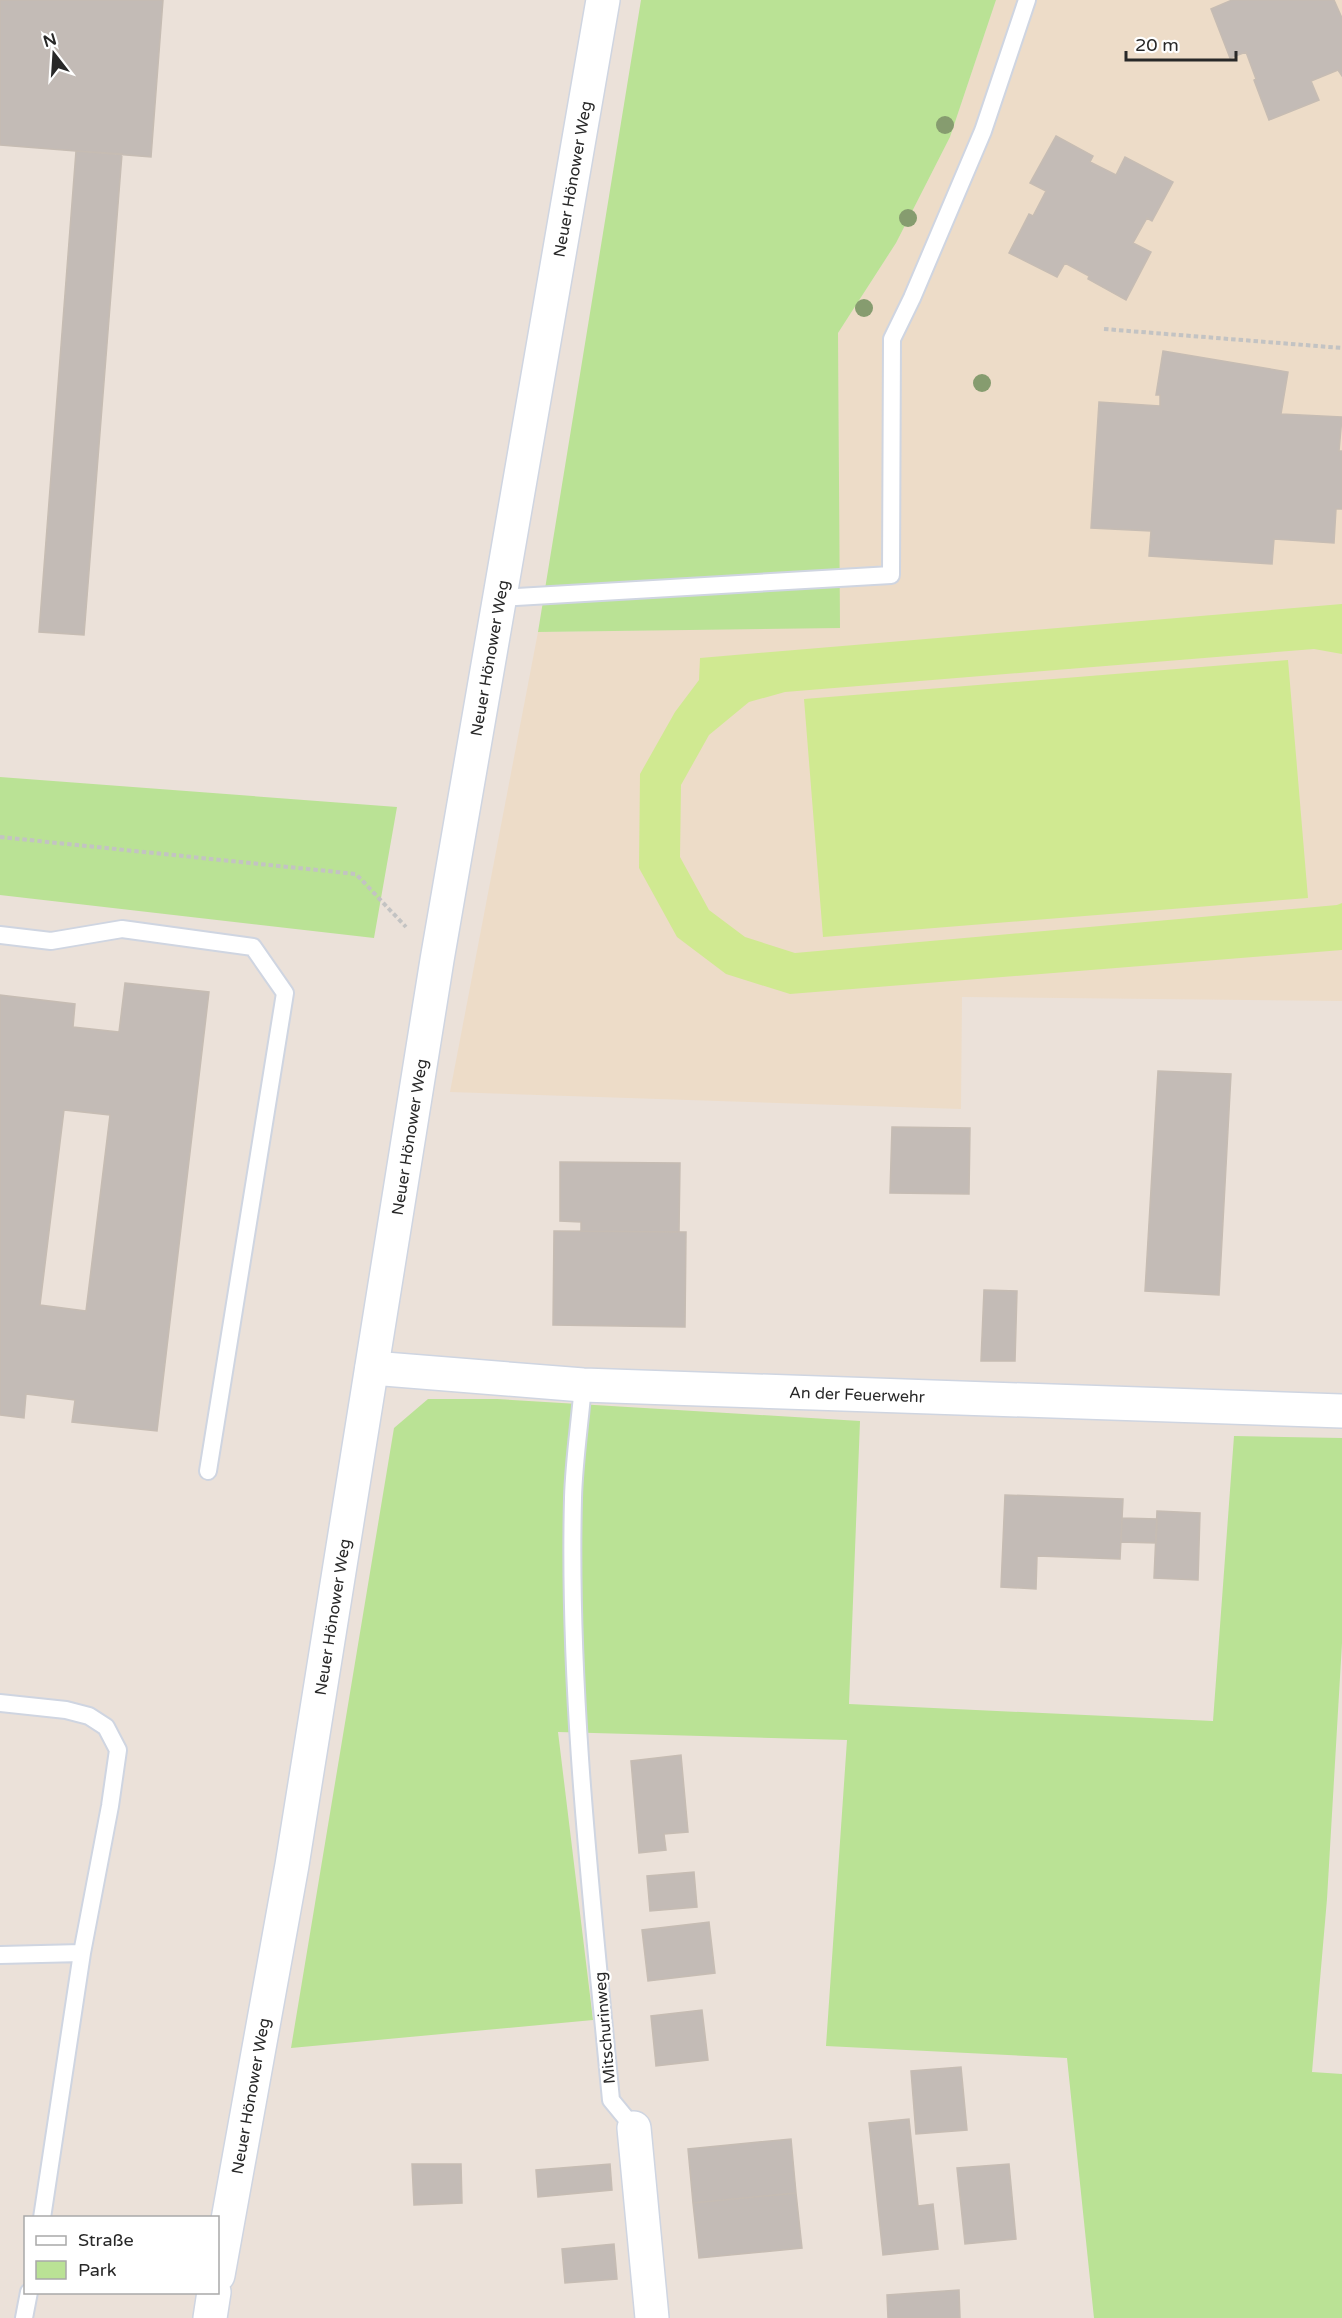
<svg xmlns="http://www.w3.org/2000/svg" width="1342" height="2318" viewBox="0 0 1342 2318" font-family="'Varela Round',sans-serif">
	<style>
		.education { fill: #eddcc8 }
		.green { fill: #bae295 }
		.pitch { fill: #d0e991 }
		.building { fill: #c3bbb6; stroke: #c6bcb3; stroke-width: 1.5; fill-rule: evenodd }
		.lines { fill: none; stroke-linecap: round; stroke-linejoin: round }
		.lane-casing { stroke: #cfd5e1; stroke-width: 20 }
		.street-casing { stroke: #cfd5e1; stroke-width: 36 }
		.secondary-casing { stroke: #cfd5e1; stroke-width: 36 }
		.path { stroke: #c3c3c3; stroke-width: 4; stroke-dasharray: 4.5 3; stroke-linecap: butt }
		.lane { stroke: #fff; stroke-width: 16 }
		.street { stroke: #fff; stroke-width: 33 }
		.secondary { stroke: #fff; stroke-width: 33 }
		.tree { fill: #869c6f }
		.labels { text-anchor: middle; stroke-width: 4.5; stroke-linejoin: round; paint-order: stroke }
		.street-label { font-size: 16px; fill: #282828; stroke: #fff }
	</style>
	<rect width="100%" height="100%" fill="#ebe1d9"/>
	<!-- education -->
	<path class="education" d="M996 0H1342V1001L962 997 961 1109 450 1092 538 632 839 627 838 333 896 243 950 137Z"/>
	<!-- green -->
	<path class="green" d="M641 0H996L950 137 896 243 838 333 840 628 538 632Z
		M0 777 397 807 374 938 0 895Z
		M428 1399H497L860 1421 849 1704 1213 1721 1234 1436 1342 1438V1643L1327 1899 1312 2072 1342 2074V2318H1094L1067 2058 826 2046 847 1740 558 1732 593 2020 291 2048 394 1428Z"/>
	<!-- pitch -->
	<path class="pitch" d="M1342 604V654L1314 649 785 692 749 702 709 735 681 785 680 857 709 910 745 937 795 953 1337 905 1342 903V950L790 994 726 974 677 937 639 868 640 774 675 712 699 680 700 658Z
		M1288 660 1308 898 823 937 804 699Z"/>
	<!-- building -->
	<path class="building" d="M0 0H163L151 157 0 145Z
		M1232 0H1334L1342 18V76L1338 70 1311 81 1319 100 1269 120 1254 80 1256 79 1246 52 1230 58 1211 9Z
		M1056 136 1093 156 1090 162 1116 175 1125 157 1173 182 1152 221 1147 218 1133 243 1151 252 1126 300 1088 279 1089 276 1065 263 1057 277 1009 253 1029 214 1033 216 1046 191 1030 183Z
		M76 151 122 154 84 635 39 632Z
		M1163 351 1288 372 1281 414 1342 417 1339 451H1342V509H1336L1334 543 1274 539 1272 564 1149 556 1151 531 1091 528 1099 402 1160 406V395H1156Z
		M125 983 209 992 157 1431 72 1422 75 1400 26 1394 24 1418 0 1415V995L75 1004 73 1027 119 1032ZM64 1110 110 1115 86 1311 40 1305Z
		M1158 1071 1231 1074 1219 1295 1145 1291Z
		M892 1127 970 1128 969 1194 890 1193Z
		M560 1162 680 1163 679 1232 581 1231V1222L560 1221Z
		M554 1231 686 1232 685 1327 553 1325Z
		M984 1290 1017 1291 1015 1361H981Z
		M1005 1495 1123 1499 1120 1559 1037 1556 1036 1589 1001 1587Z
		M1157 1511 1200 1513 1198 1580 1154 1578Z
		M1122 1518 1157 1519 1156 1543 1121 1542Z
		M681 1755 688 1832 664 1834 666 1850 639 1853 631 1761Z
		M694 1872 697 1907 650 1911 647 1876Z
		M709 1922 715 1973 648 1981 642 1930Z
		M702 2010 708 2060 656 2066 651 2016Z
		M961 2067 967 2130 916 2134 911 2071Z
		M909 2119 918 2206 933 2204 938 2249 883 2255 869 2123Z
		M791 2139 796 2193 693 2203 688 2149Z
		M412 2164H461L462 2203 414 2205Z
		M610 2164 612 2190 538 2197 536 2170Z
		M1009 2164 1016 2239 965 2244 957 2168Z
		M796 2193 802 2248 699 2258 693 2203Z
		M614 2244 617 2279 565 2283 562 2249Z
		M959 2290 960 2318H888L887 2295Z"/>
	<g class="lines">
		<!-- lane casing -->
		<g class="lane-casing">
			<path id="lane" d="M500 598 891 575 892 339 912 298 983 131 1027 0
				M0 935 51 941 122 929 253 947 285 993 208 1471
				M583 1385C580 1422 574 1460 573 1498 568 1699 592 1900 611 2100L634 2128
				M0 1703 66 1710 89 1716 106 1727 118 1750 110 1806 82 1953 42 2218
				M0 1955 82 1953
				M24 2318 29 2292"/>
		</g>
		<!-- street casing -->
		<g class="street-casing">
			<path id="street" d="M372 1368 583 1385 1342 1411
				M634 2128 652 2318"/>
		</g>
		<!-- secondary casing -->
		<g class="secondary-casing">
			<path id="secondary" d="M218 2275 292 1865 437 960 603 0
				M210 2318 214 2292"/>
		</g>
		<!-- path -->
		<path class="path" d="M1104 329 1342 348
			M0 837 356 874 406 927"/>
		<!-- lane -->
		<use href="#lane" class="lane"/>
		<!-- street -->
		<use href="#street" class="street"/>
		<!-- secondary -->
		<use href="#secondary" class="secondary"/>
	</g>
	<!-- trees -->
	<g class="tree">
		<circle cx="945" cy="125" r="9"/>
		<circle cx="908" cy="218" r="9"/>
		<circle cx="864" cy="308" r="9"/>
		<circle cx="982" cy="383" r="9"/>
	</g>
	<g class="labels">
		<!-- street labels -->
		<g class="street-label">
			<text transform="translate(572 179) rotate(-80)" y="6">Neuer Hönower Weg</text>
			<text transform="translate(489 658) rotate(-80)" y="6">Neuer Hönower Weg</text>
			<text transform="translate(409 1137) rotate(-81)" y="6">Neuer Hönower Weg</text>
			<text transform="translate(857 1394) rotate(2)" y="6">An der Feuerwehr</text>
			<text transform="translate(332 1617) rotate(-81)" y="6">Neuer Hönower Weg</text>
			<text transform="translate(604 2028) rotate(-95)" y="6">Mitschurinweg</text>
			<text transform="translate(250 2096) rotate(-80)" y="6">Neuer Hönower Weg</text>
		</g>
	</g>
	<!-- legend -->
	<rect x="24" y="2216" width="195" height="78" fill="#ffffff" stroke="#a9a9a9" stroke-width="1.5"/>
	<rect x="36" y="2236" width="30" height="9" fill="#ffffff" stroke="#a9a9a9" stroke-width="1.5"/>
	<text x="78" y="2246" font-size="18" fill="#282828">Straße</text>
	<rect x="36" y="2261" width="30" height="18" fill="#bae295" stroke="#a9a9a9" stroke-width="1.5"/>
	<text x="78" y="2276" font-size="18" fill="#282828">Park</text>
	<!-- north arrow -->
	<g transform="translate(54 54) rotate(343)" stroke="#ffffff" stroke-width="4.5" paint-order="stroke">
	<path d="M0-4.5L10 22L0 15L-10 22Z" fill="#282828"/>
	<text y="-9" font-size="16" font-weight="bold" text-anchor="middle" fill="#282828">N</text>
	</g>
	<!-- scale -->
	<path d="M1126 51v9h110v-9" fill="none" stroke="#282828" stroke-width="3"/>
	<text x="1135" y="51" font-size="18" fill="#282828" stroke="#ffffff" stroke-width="4.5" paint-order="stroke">20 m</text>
</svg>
